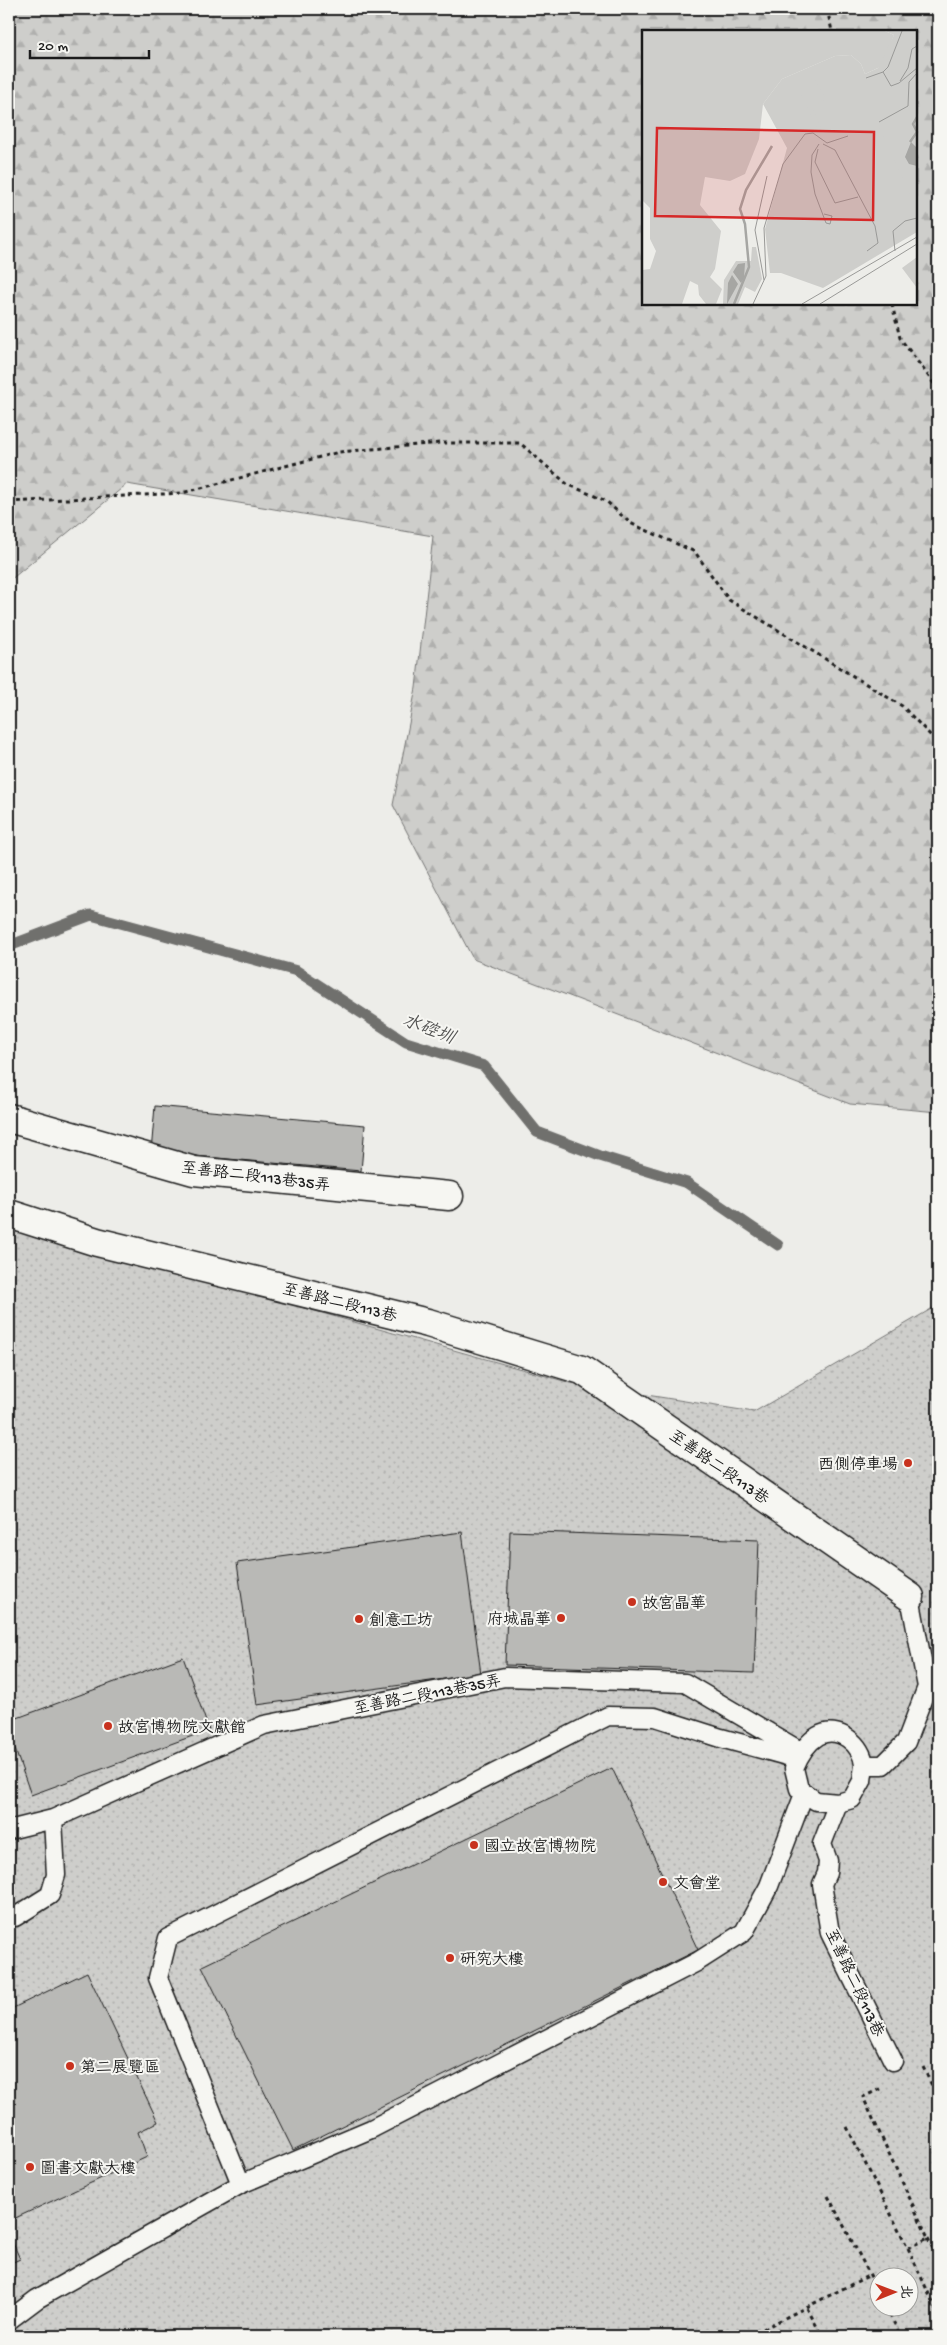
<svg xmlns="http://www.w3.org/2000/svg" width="947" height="2345" viewBox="0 0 947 2345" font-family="'Gochi Hand','LXGW WenKai TC',sans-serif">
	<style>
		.forest { fill: url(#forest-firs); stroke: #757574; fill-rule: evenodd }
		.park { fill: url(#park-dots); stroke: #757574; fill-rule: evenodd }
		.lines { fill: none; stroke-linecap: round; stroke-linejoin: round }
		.stream { stroke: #6f6f6d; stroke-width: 11 }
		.building { fill: #b9b9b6; stroke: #1c1c1c }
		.service-casing { stroke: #1c1c1c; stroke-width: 21 }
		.minor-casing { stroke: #1c1c1c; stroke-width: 31 }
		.path { stroke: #1c1c1c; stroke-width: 3; stroke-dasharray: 4 4; stroke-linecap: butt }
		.service { stroke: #f6f6f2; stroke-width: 18 }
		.minor { stroke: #f6f6f2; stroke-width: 28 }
		.poi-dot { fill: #c8321e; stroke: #f6f6f2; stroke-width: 2 }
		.labels { text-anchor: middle; stroke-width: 4; stroke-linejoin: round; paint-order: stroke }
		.street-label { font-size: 16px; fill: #1c1c1c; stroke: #f6f6f2 }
		.poi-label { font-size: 16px; fill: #1c1c1c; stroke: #f6f6f2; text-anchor: start }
		.water-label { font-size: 18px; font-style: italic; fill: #535352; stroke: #f6f6f2 }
		.inset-river { fill: none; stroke: #a6a6a3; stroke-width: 2.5 }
		.inset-road { fill: none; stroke: #999997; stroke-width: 1 }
		.view { fill: #d62828; fill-opacity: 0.15; stroke: #d62828; stroke-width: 2.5 }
		.inset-edge { fill: none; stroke: #1c1c1c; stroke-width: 2.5 }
	</style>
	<defs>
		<pattern id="forest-firs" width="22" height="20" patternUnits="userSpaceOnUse" patternTransform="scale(1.25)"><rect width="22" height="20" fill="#cececb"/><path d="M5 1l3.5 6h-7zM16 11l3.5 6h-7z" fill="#b0b0ae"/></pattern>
		<pattern id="park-dots" width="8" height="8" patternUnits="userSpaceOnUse" patternTransform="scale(1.25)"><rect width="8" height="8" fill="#cececb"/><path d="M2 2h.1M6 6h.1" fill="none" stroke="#b0b0ae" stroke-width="1.8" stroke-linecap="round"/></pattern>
	</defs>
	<rect width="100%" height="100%" fill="#edede9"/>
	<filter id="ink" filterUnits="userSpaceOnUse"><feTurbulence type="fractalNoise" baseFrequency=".02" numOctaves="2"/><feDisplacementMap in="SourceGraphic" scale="10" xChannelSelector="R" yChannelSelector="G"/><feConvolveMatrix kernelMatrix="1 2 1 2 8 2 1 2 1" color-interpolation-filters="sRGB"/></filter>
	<g filter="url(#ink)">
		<!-- forest -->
		<path class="forest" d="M9 9H938V1112L850 1104 473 959 393 805 416 688 433 536 127 484 9 581ZM643 31H916V304H643Z"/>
		<!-- park -->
		<path class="park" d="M9 1225 571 1383 754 1412 938 1305V2336H9ZM880 2278H910V2308H880Z"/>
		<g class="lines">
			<!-- stream -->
			<path class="stream" d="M9 946 91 915 297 971 406 1042 484 1066 537 1132 600 1156 687 1183 778 1245"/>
		</g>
		<!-- building -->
		<path class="building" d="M155 1106 365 1125 361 1171 151 1152Z
			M510 1531 759 1540 754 1673 505 1665Z
			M462 1532 481 1674 257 1705 237 1563Z
			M183 1657 209 1730 31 1795 9 1732V1721Z
			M612 1768 698 1950 293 2150 202 1966Z
			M938 1842V1857L932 1845Z
			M87 1972 158 2122 138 2132 147 2157 9 2221V2010Z
			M9 2234 20 2259 9 2264Z"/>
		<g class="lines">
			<!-- service casing -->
			<g class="service-casing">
				<path id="service" d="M838 1803 816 1801 799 1789 794 1768C799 1756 806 1743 818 1736 838 1724 863 1745 864 1765
					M9 1830 53 1819 264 1725 505 1677 685 1683 802 1752
					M9 1917H15L50 1895 56 1875 53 1819
					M893 2061 830 1933 822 1884 827 1873 828 1861 822 1844 838 1803 852 1799 862 1781 864 1765H883L906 1742 927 1687 910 1597
					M241 2184 158 1978 168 1938 608 1716 655 1717 721 1738 798 1759
					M9 2320 37 2299 241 2184 371 2129 697 1962 744 1932 769 1886 804 1794"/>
			</g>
			<!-- minor casing -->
			<g class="minor-casing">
				<path id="minor" d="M9 1118 194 1171 449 1196
					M9 1214 97 1242 428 1323 582 1370 910 1597"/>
			</g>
			<!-- path -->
			<path class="path" d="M827 9 832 31
				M892 304 900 338 938 389
				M9 502 182 493 339 452 440 443H520L567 484 606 501 630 523 695 552 729 600 902 706 938 743
				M923 2067 938 2098
				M847 2127 908 2248 928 2238 863 2097 882 2088
				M828 2196 880 2294
				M928 2238 938 2260
				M908 2248 938 2314
				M807 2308 822 2336
				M886 2308 901 2336
				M51 2331 52 2336
				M749 2336 870 2275"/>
			<!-- service -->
			<use href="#service" class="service"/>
			<!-- minor -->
			<use href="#minor" class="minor"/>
		</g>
	</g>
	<!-- markers -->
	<g class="poi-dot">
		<circle cx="908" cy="1463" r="5"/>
		<circle cx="632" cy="1602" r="5"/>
		<circle cx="561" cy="1618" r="5"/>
		<circle cx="359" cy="1619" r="5"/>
		<circle cx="108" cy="1726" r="5"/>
		<circle cx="474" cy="1845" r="5"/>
		<circle cx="663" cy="1882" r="5"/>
		<circle cx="450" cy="1958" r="5"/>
		<circle cx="70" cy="2066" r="5"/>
		<circle cx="30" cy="2167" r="5"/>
	</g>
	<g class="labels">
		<!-- street labels -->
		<g class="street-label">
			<text transform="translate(256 1175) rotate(7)" y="6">至善路二段113巷35弄</text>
			<text transform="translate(340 1301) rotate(14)" y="6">至善路二段113巷</text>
			<text transform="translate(720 1466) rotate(35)" y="6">至善路二段113巷</text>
			<text transform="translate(427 1693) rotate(-11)" y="6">至善路二段113巷35弄</text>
			<text transform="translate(856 1982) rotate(65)" y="6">至善路二段113巷</text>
		</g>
		<!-- poi labels -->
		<g class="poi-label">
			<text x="898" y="1469" text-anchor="end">西側停車場</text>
			<text x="642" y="1608">故宮晶華</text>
			<text x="551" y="1624" text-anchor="end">府城晶華</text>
			<text x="369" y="1625">創意工坊</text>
			<text x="118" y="1732">故宮博物院文獻館</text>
			<text x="484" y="1851">國立故宮博物院</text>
			<text x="673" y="1888">文會堂</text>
			<text x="460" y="1964">研究大樓</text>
			<text x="80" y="2072">第二展覽區</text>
			<text x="40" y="2173">圖書文獻大樓</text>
		</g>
		<!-- water labels -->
		<g class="water-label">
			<text transform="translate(429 1028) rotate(21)" y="6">水硿圳</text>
		</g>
	</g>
	<!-- overview -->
	<g transform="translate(642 30)">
		<rect width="275" height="275" fill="#edede9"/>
		<path d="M0 1H243L252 5 240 36 223 44 219 34 209 25 193 26 140 49 121 74 117 109 103 144 88 151 63 147 58 175 79 201 73 239 68 247 80 259 74 274H64L57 265 56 255 48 251 40 274H0V240L8 239 14 221 8 209V178L0 170Z" fill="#cececb"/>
		<path d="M243 1H275V202L181 258 139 243H128L123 199 145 118 121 74 140 49 193 26 209 25 219 34 223 44 236 38 252 5ZM110 217H114L120 249 113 262 103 257 96 274H81L82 250 94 231H109ZM275 227V258L260 238Z" fill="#cececb"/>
		<path d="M275 46V174L273 175 236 95 268 79 271 72 270 52ZM166 48 173 50 182 65 183 69 170 77 180 100H176L158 62 162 50Z" fill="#cececb"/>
		<path d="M269 112 275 118V136L267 134 263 127ZM103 233 102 248 99 253 91 242 96 234ZM90 245 96 254 85 274 86 253Z" fill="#a6a6a3"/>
		<path class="inset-river" d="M268 112 275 102 271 94 275 87M92 274 107 237 103 194 98 179 104 160 130 116"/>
		<path class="inset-road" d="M241 42 246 37 260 1M224 48 241 42 249 56 257 53 275 38M258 51 266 38 270 19 275 16M237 92 266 76 267 52 275 43M177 114 170 125 169 142 173 164 184 193 188 194 190 186 182 184M181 114 193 120 233 196 236 213 225 221M176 119 173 132 193 173 216 167M253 221 251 201 263 191 275 188M122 250 113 200 125 146M111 274 124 246 122 198 141 134 163 104 171 103 185 113 206 106M160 274 275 207M178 274 275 214"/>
		<path class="view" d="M15 98 232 102 231 190 13 186Z"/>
		<rect width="275" height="275" class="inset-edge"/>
	</g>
	<!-- margin -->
	<rect width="947" height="2345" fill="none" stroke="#f6f6f2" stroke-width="30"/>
	<rect x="15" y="15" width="917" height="2315" fill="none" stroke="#1c1c1c" stroke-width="2" filter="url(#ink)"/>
	<!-- north arrow -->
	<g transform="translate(894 2292) rotate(89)"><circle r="24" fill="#f6f6f2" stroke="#9f9f9c"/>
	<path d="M0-4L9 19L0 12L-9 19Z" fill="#c8321e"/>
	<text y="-8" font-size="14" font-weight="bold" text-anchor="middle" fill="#1c1c1c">北</text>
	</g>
	<!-- scale -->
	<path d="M30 50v8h119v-8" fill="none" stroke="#1c1c1c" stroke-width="2.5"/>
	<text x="38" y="50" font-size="15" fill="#1c1c1c" stroke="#f6f6f2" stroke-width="4" paint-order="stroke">20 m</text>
</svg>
